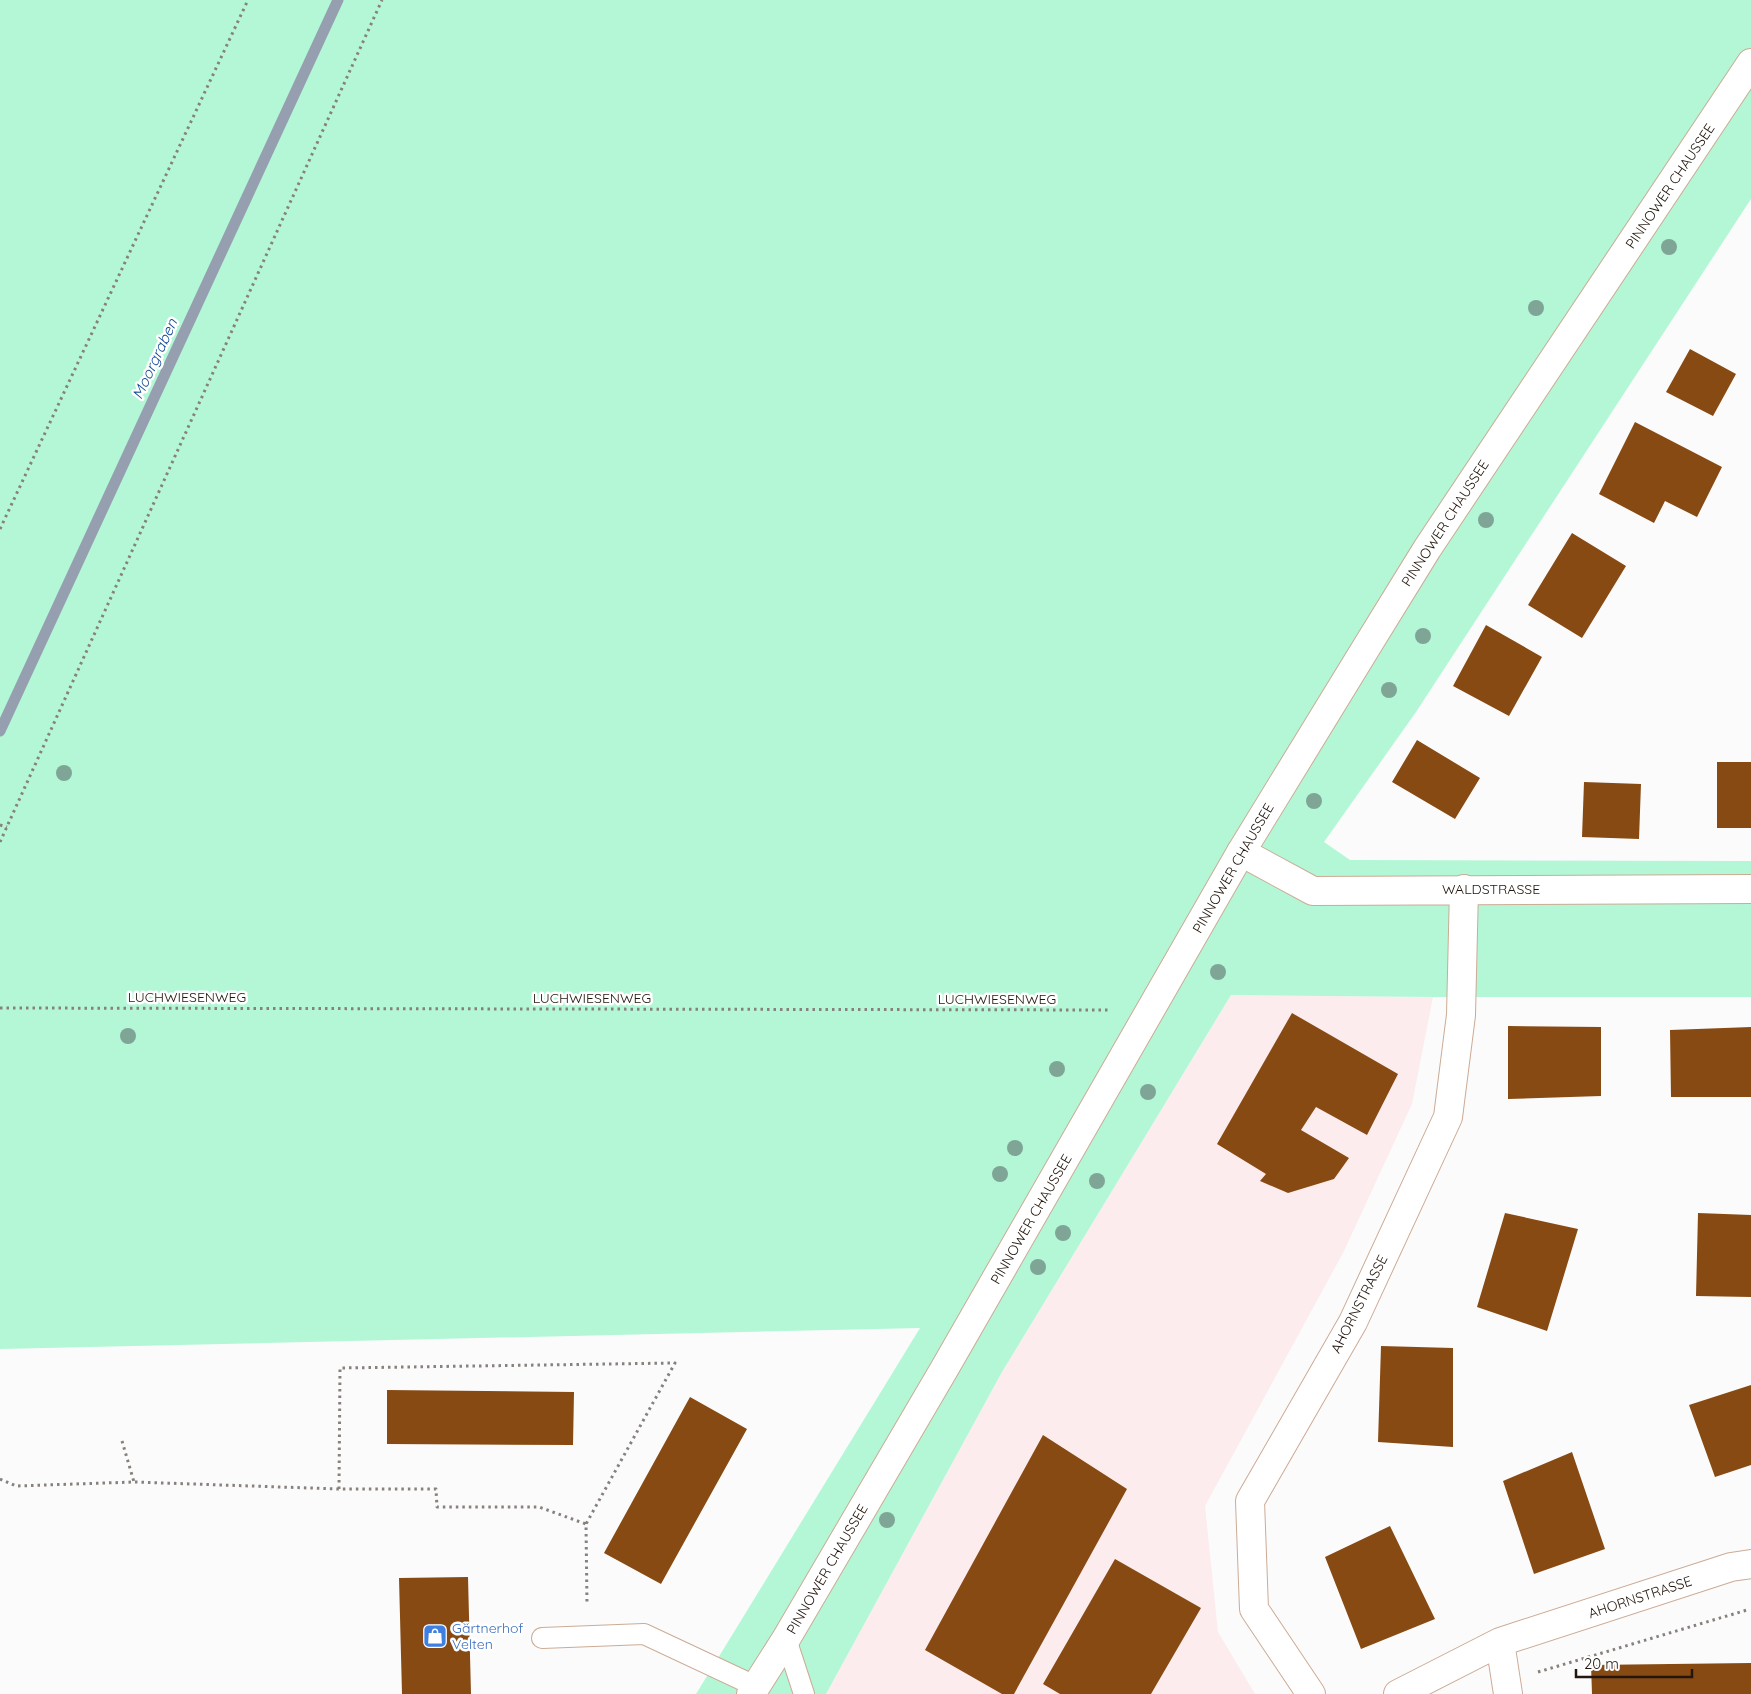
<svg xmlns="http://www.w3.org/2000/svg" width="1751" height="1694" viewBox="0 0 1751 1694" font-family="Quicksand,sans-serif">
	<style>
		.commercial { fill: #fcecee }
		.green { fill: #b3f7d6 }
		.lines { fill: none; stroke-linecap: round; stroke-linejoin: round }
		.stream { stroke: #969fb0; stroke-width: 11 }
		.building { fill: #884a13 }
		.service-casing { stroke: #ccab95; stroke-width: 22 }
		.minor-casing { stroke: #ccab95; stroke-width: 30 }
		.secondary-casing { stroke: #ccab95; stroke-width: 30 }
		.path { stroke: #87807c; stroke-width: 3; stroke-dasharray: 2.5 4; stroke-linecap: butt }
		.service { stroke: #fff; stroke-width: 20 }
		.minor { stroke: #fff; stroke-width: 28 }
		.secondary { stroke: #fff; stroke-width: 28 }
		.tree { fill: #7ea596 }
		.labels { text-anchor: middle; stroke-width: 5; stroke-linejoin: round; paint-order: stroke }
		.street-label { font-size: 14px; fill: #22160e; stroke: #fff }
		.shop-label { font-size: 14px; fill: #366cbe; stroke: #fff; text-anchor: start }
		.water-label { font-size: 15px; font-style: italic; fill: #114b96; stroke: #fff }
	</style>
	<rect width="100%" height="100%" fill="#fbfbfb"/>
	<!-- commercial -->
	<path class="commercial" d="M1231 995 1433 997 1412 1104 1343 1253 1205 1506 1218 1632 1255 1694H826L1002 1372Z"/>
	<!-- green -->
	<path class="green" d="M0 0H1751V199L1416 712 1324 842 1350 860 1751 861V997H1433L1231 995 1002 1372 826 1694H696L920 1328 0 1349Z"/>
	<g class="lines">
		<!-- stream -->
		<path class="stream" d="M0 731 338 0"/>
	</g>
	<!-- building -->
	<path class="building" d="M1690 349 1736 374 1713 416 1666 392Z
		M1635 422 1722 467 1697 517 1665 501 1654 523 1599 494Z
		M1572 533 1626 566 1582 638 1528 605Z
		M1486 625 1542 657 1509 716 1453 686Z
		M1417 740 1480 778 1455 819 1392 782Z
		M1717 762H1751V828H1717Z
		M1584 782 1641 784 1639 839 1582 837Z
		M1292 1013 1398 1074 1367 1135 1316 1107 1301 1130 1349 1158 1334 1179 1288 1193 1260 1181 1266 1174 1217 1144Z
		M1508 1026 1601 1027V1096L1508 1099Z
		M1751 1027V1097H1671L1670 1030Z
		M1505 1213 1578 1229 1547 1331 1477 1307Z
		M1698 1213 1751 1215V1297L1696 1296Z
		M1381 1346 1453 1348V1447L1378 1442Z
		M1751 1385V1465L1715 1477 1689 1405Z
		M387 1390 574 1392 573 1445 387 1444Z
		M690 1397 747 1429 661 1584 604 1553Z
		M1043 1435 1127 1489 1014 1694H1002L925 1650Z
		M1572 1452 1605 1549 1534 1574 1503 1481Z
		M1390 1526 1435 1619 1361 1649 1325 1557Z
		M1115 1559 1201 1608 1151 1694H1060L1043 1684Z
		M468 1577 471 1694H402L399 1578Z
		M1751 1663V1694H1592L1591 1665Z"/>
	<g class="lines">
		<!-- service casing -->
		<g class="service-casing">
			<path id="service" d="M542 1638 644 1634 755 1686
				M786 1639 804 1694"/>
		</g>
		<!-- minor casing -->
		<g class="minor-casing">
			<path id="minor" d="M1241 852 1313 891 1751 889
				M1500 1642 1508 1694
				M1311 1694 1254 1609 1250 1501 1353 1322 1448 1117 1461 1015 1464 889
				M1398 1694 1500 1642 1731 1567 1751 1564"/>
		</g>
		<!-- secondary casing -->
		<g class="secondary-casing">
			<path id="secondary" d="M751 1694 786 1639 946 1366 1241 852 1369 643 1427 549 1751 63"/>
		</g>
		<!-- path -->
		<path class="path" d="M0 529 248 0
			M0 825 7 827
			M0 842 382 0
			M0 1008 1110 1010
			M122 1441 134 1482
			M0 1479 16 1486 134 1482 339 1489H436L437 1507H539L586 1524
			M339 1489 340 1368 675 1363 586 1524 587 1605
			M1538 1672 1747 1610"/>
		<!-- service -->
		<use href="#service" class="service"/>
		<!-- minor -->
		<use href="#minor" class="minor"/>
		<!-- secondary -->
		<use href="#secondary" class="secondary"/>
	</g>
	<!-- trees -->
	<g class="tree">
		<circle cx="1669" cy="247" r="8"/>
		<circle cx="1536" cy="308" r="8"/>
		<circle cx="1486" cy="520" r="8"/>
		<circle cx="1423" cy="636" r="8"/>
		<circle cx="1389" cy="690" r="8"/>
		<circle cx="64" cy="773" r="8"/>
		<circle cx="1314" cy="801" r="8"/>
		<circle cx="1218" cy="972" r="8"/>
		<circle cx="128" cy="1036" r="8"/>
		<circle cx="1057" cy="1069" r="8"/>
		<circle cx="1148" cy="1092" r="8"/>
		<circle cx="1015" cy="1148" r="8"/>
		<circle cx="1000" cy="1174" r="8"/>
		<circle cx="1097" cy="1181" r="8"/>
		<circle cx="1063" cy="1233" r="8"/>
		<circle cx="1038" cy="1267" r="8"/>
		<circle cx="887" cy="1520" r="8"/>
	</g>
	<!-- icons -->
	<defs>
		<g id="shop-square" transform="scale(1.25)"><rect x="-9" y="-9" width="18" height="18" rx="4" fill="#3f7fe0" stroke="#fff"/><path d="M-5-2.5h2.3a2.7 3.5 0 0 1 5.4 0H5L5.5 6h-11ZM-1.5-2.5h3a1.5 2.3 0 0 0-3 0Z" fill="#fff"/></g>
	</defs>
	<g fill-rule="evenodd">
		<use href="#shop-square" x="435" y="1636"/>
	</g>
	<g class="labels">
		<!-- street labels -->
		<g class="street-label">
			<text transform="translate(1670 186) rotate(-56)" y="5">PINNOWER CHAUSSEE</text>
			<text transform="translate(1445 523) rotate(-57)" y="5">PINNOWER CHAUSSEE</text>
			<text transform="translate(1233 868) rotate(-60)" y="5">PINNOWER CHAUSSEE</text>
			<text x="1491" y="894">WALDSTRASSE</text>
			<text x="187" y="1002">LUCHWIESENWEG</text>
			<text x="592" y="1003">LUCHWIESENWEG</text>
			<text x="997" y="1004">LUCHWIESENWEG</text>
			<text transform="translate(1031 1219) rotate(-60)" y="5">PINNOWER CHAUSSEE</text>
			<text transform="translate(1359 1304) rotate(-63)" y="5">AHORNSTRASSE</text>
			<text transform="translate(827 1569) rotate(-60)" y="5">PINNOWER CHAUSSEE</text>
			<text transform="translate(1640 1597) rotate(-18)" y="5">AHORNSTRASSE</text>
		</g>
		<!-- shop labels -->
		<g class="shop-label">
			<text x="452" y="1633">Gärtnerhof<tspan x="452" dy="16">Velten</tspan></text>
		</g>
		<!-- water labels -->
		<g class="water-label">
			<text transform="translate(155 359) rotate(-65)" y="5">Moorgraben</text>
		</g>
	</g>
	<!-- scale -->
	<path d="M1576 1669v8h116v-8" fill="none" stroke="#22160e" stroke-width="2.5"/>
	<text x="1584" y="1669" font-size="15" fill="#22160e" stroke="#ffffff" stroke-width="4" paint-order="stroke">20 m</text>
</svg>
